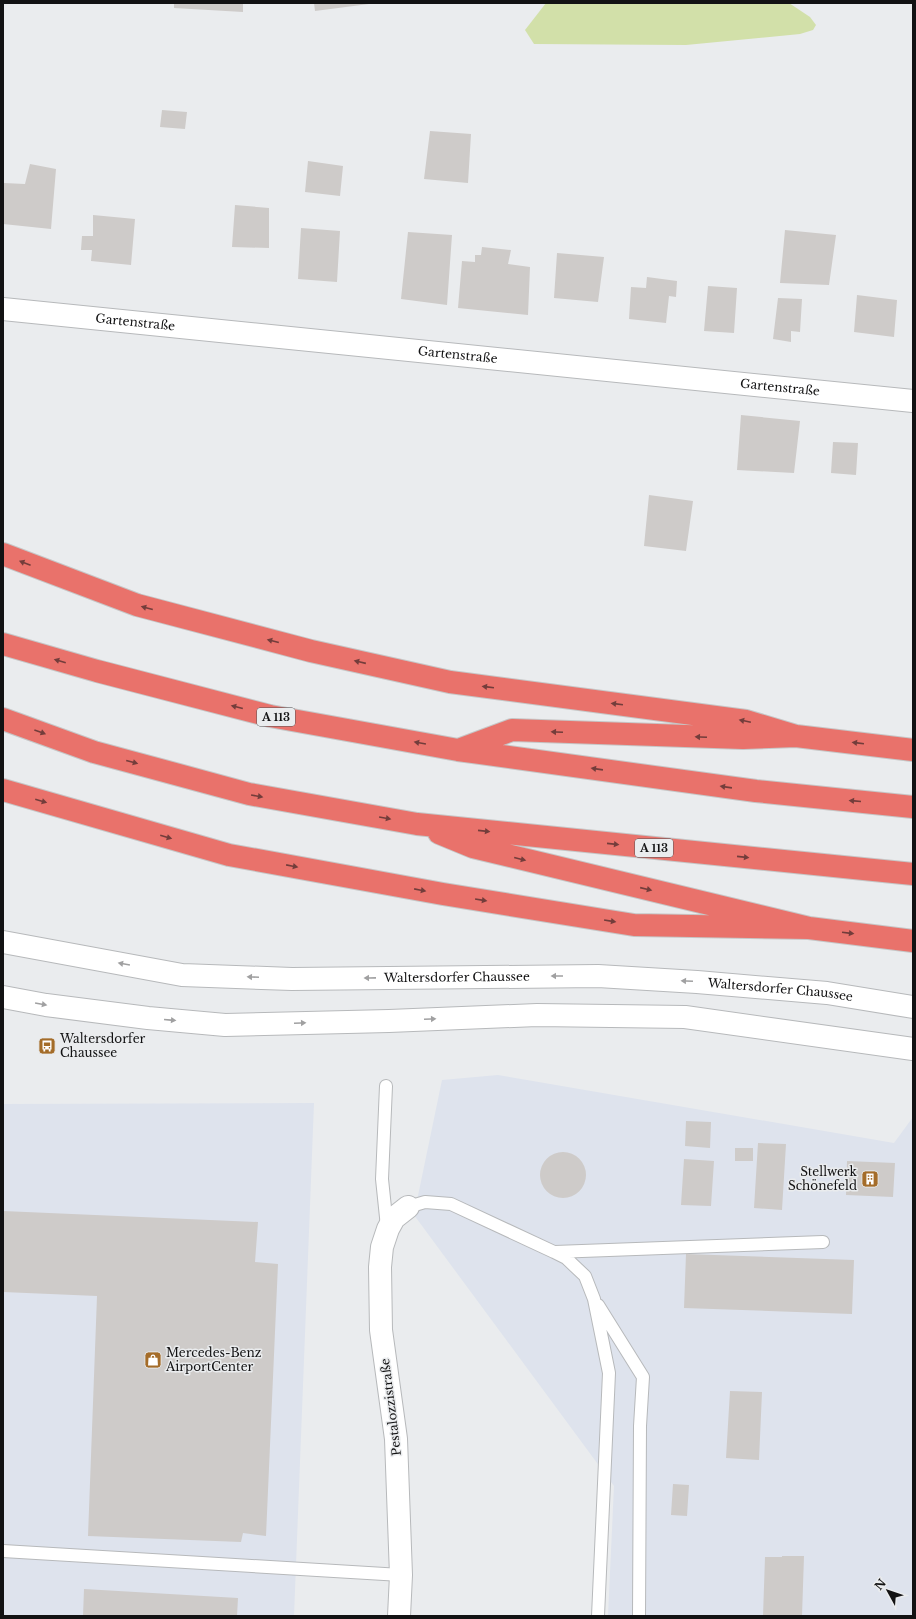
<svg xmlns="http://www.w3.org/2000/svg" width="916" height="1619" viewBox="0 0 916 1619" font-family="'Libre Baskerville',serif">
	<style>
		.built { fill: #dee3ed }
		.green { fill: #d2e0a9 }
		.building { fill: #cecbc9 }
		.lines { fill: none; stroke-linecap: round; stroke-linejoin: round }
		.service-casing { stroke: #b7b9bb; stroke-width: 14 }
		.minor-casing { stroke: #b7b9bb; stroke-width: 24 }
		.secondary-casing { stroke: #b7b9bb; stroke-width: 24 }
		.motorway-casing { stroke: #c6c6c6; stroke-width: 24 }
		.service { stroke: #fff; stroke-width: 12 }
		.minor { stroke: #fff; stroke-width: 22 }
		.secondary { stroke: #fff; stroke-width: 22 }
		.motorway { stroke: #e9726b; stroke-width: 22 }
		.oneway { fill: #733d3b }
		.oneway2 { fill: #a0a0a1 }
		.labels { text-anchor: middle; stroke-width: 3; stroke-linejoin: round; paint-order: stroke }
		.shield { fill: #eaecee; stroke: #535355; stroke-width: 1 }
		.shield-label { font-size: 11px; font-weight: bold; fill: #121213 }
		.street-label { font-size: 12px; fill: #121213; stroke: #eaecee }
		.poi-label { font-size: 12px; fill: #121213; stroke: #eaecee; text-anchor: start }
	</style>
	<rect width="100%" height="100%" fill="#eaecee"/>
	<!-- built -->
	<path class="built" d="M498 1075 894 1143 913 1117V1616H608L614 1486 414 1215 442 1080Z
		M314 1103 294 1616H3V1104Z"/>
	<!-- green -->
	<path class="green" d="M546 3H789L810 17 816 25 813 30 800 34 686 45 534 44 525 30Z"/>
	<!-- building -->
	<path class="building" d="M174 3H243V12L174 8Z
		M314 3H369V4L315 11Z
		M162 110 187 112 185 129 160 127Z
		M430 131 471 134 468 183 424 179Z
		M308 161 343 166 340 196 305 192Z
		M30 164 56 169 51 229 3 224 4 183 25 184Z
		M235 205 269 208V248L232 247Z
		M93 215 135 219 131 265 91 261 92 250H81L82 236H93Z
		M301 228 340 231 337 282 298 279Z
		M785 230 836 235 829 285 780 283Z
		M408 232 452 235 447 305 401 299Z
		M482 247 511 250 508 264 530 267 528 315 458 308 462 261 475 262V255H481Z
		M557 253 604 257 598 302 554 298Z
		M647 277 677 281 676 297 669 296 666 323 629 319 631 287 646 288Z
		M708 286 737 288 734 333 704 331Z
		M857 295 897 300 894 337 854 332Z
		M778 298 802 299 800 332 791 331V342L773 339Z
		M741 415 800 421 794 473 737 470Z
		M833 442 858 443 856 475 831 473Z
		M649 495 693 501 686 551 644 546Z
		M686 1121 711 1122 710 1148 685 1146Z
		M758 1143 786 1144 782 1210 754 1208Z
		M735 1148H753V1161H735Z
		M540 1175a23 23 0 1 1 46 0a23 23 0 1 1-46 0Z
		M684 1159 714 1161 711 1206 681 1205Z
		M847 1161 895 1163 893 1197 846 1195Z
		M3 1211 258 1222 255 1262 278 1264 266 1536 243 1533 241 1542 88 1536 97 1296 3 1292Z
		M686 1254 854 1260 852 1314 684 1308Z
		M730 1391 762 1392 759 1460 726 1458Z
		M673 1484 689 1485 687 1516 671 1515Z
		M782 1556H804L802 1616H763L765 1557H782Z
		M84 1589 238 1598 237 1616H83Z"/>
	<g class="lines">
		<!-- service casing -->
		<g class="service-casing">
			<path id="service" d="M386 1086 382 1179 387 1227
				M408 1207 425 1202 451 1204 554 1252 566 1258 585 1276 594 1299 609 1373 598 1616
				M555 1252 823 1242
				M598 1305 643 1377 640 1426 639 1616
				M3 1551 401 1575"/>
		</g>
		<!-- minor casing -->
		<g class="minor-casing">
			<g id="minor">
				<path id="s1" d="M3 309 913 401"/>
				<path d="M399 1616 401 1575 396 1439 381 1330 380 1267 382 1247 388 1229 394 1218 408 1207"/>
			</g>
		</g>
		<!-- secondary casing -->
		<g class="secondary-casing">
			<g id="secondary">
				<path id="s2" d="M3 942 182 975 292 979 598 976 697 982 827 993 913 1007"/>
				<path d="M3 997 46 1005 148 1018 225 1025 389 1021 537 1015 685 1017 913 1049"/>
			</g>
		</g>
		<!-- motorway casing -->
		<g class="motorway-casing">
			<path id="motorway" d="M3 554 137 605 311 651 450 682 746 721 796 736
				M3 644 97 671 270 716 458 750 756 791 913 807
				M3 719 94 752 249 794 417 824 913 874
				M461 749 512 730 743 738 796 736 913 750
				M3 790 229 855 443 894 634 925 809 928
				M439 833 473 847 809 928 913 941"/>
		</g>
		<!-- service -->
		<use href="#service" class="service"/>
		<!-- minor -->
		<use href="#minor" class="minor"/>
		<!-- secondary -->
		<use href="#secondary" class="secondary"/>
		<!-- motorway -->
		<use href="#motorway" class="motorway"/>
	</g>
	<!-- one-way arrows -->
	<defs><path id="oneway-solid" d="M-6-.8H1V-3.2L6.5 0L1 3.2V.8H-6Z"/></defs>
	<g class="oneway">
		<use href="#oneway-solid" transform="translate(25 563) rotate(-159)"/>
		<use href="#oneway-solid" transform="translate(147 608) rotate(-165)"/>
		<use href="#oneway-solid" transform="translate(273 641) rotate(-166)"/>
		<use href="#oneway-solid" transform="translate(60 661) rotate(-164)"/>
		<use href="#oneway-solid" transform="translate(360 662) rotate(-167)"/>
		<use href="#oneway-solid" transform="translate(488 687) rotate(-173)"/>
		<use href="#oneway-solid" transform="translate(617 704) rotate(-173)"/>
		<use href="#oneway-solid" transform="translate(237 707) rotate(-166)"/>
		<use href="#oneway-solid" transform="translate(745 721) rotate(-168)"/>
		<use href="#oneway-solid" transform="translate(40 732) rotate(20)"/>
		<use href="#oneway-solid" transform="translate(557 732) rotate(-178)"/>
		<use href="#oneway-solid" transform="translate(701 737) rotate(-178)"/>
		<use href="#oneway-solid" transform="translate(420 743) rotate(-170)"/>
		<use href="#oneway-solid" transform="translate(858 743) rotate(-173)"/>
		<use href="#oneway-solid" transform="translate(132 762) rotate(15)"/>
		<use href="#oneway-solid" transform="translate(597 769) rotate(-172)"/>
		<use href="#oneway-solid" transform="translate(726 787) rotate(-172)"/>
		<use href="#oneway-solid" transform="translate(257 796) rotate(10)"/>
		<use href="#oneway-solid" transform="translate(41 801) rotate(16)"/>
		<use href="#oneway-solid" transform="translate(855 801) rotate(-175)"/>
		<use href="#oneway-solid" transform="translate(385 818) rotate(10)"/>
		<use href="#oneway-solid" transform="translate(484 831) rotate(6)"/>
		<use href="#oneway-solid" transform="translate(166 837) rotate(16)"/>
		<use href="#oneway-solid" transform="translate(613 844) rotate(6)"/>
		<use href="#oneway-solid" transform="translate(743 857) rotate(6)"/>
		<use href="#oneway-solid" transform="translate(520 859) rotate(14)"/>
		<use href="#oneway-solid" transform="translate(292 866) rotate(11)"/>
		<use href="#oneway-solid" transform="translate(646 889) rotate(13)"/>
		<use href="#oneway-solid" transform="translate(420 890) rotate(11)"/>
		<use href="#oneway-solid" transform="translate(481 900) rotate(9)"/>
		<use href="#oneway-solid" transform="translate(610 921) rotate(9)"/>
		<use href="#oneway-solid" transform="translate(848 933) rotate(7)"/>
	</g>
	<g class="oneway2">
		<use href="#oneway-solid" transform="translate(124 964) rotate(-170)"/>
		<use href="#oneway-solid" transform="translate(557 976) rotate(180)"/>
		<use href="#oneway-solid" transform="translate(253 977) rotate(-178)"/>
		<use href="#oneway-solid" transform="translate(370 978) rotate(179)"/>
		<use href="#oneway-solid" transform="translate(687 981) rotate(-177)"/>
		<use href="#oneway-solid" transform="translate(41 1004) rotate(10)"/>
		<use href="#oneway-solid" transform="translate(430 1019) rotate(-2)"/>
		<use href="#oneway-solid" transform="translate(170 1020) rotate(5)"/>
		<use href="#oneway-solid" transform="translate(300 1023) rotate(-2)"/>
	</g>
	<!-- icons -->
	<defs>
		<g id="bus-square" transform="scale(0.9)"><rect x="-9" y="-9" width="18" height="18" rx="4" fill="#a46c29" stroke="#eaecee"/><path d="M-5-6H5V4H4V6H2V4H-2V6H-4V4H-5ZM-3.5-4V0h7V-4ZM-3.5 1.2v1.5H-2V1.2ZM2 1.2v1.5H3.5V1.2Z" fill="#fff"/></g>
		<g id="building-square" transform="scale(0.9)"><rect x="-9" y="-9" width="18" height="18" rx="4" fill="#a46c29" stroke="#eaecee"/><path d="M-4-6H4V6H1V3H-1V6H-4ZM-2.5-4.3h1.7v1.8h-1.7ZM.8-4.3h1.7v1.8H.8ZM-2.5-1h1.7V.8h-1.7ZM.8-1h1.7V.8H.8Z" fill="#fff"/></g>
		<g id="shop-square" transform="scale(0.9)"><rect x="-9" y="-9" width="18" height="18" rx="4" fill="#a46c29" stroke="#eaecee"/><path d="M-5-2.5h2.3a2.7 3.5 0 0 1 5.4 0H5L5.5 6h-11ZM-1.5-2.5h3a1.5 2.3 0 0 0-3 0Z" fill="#fff"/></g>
	</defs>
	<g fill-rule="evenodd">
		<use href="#bus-square" x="47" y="1046"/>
		<use href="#building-square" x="870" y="1179"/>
		<use href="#shop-square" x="153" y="1360"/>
	</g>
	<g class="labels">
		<!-- shield labels -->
		<g class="shield">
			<rect x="257" y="708" width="38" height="18" rx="3"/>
			<rect x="635" y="839" width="38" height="18" rx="3"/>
		</g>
		<g class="shield-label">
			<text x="276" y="721">A 113</text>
			<text x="654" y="852">A 113</text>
		</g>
		<!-- street labels -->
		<g class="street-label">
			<text dy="4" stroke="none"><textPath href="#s1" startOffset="133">Gartenstraße</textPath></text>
			<text dy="4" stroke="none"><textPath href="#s1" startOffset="457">Gartenstraße</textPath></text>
			<text dy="4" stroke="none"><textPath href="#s1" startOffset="781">Gartenstraße</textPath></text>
			<text dy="4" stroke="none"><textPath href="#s2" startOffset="457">Waltersdorfer Chaussee</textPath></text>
			<text dy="4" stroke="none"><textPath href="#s2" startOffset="781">Waltersdorfer Chaussee</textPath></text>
			<text transform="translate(391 1407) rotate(-97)" y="4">Pestalozzistraße</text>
		</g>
		<!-- poi labels -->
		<g class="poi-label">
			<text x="60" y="1043">Waltersdorfer<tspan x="60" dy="14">Chaussee</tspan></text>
			<text x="857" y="1176" text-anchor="end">Stellwerk<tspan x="857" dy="14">Schönefeld</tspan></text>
			<text x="166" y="1357">Mercedes-Benz<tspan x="166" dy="14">AirportCenter</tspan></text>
		</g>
	</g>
	<!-- border -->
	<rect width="916" height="1619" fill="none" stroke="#121213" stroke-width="8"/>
	<!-- north arrow -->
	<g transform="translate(888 1591) rotate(310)" stroke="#eaecee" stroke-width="3" paint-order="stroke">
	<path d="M0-3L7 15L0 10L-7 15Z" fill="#121213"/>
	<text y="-6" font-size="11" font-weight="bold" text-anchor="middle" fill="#121213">N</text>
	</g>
</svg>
